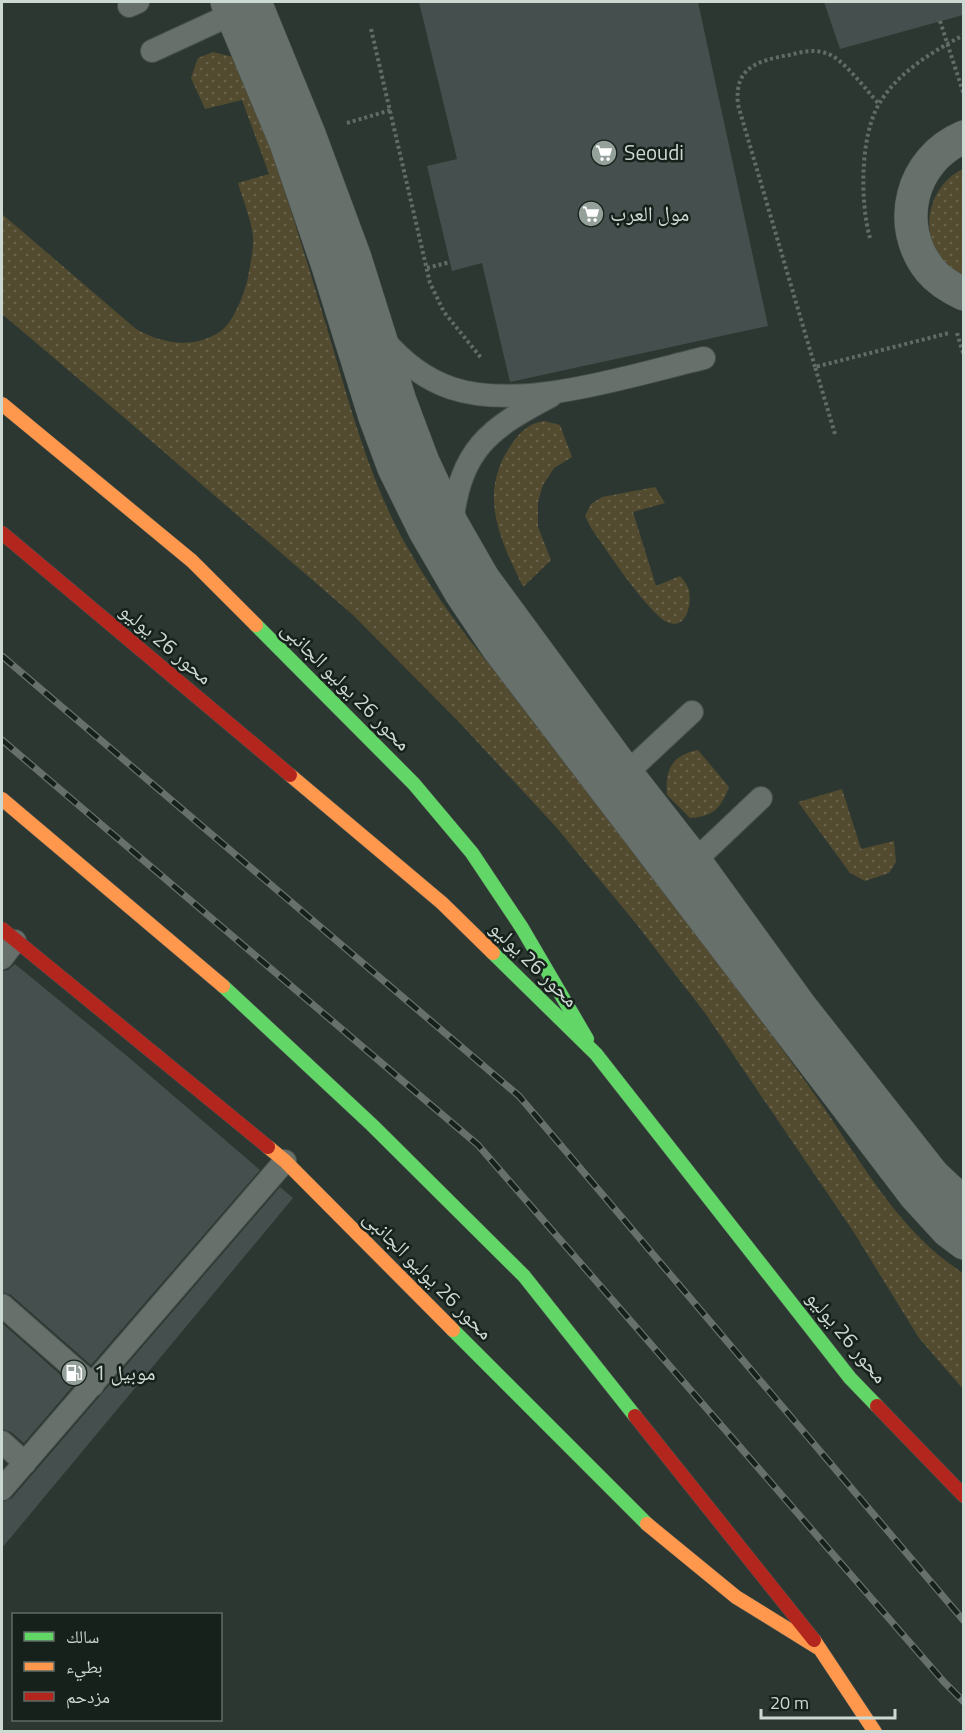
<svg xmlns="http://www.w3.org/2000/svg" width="965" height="1733" viewBox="0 0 965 1733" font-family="'Titillium Web','Noto Naskh Arabic',sans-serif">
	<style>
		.grass { fill: url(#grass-dots) }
		.building { fill: #454f4d }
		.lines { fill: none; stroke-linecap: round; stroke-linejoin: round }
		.lane-casing { stroke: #49524e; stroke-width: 24 }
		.street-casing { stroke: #49524e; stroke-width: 34 }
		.fast-casing { stroke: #49524e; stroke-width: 15 }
		.slow-casing { stroke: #49524e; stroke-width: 15 }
		.jam-casing { stroke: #49524e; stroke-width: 15 }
		.path { stroke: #636b67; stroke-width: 4; stroke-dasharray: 3 3; stroke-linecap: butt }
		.lane { stroke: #67706b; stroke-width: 22 }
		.street { stroke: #67706b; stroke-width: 33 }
		.fast { stroke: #63d668; stroke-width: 14 }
		.slow { stroke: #ff974d; stroke-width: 14 }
		.jam { stroke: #b3261e; stroke-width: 14 }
		.rail-casing { stroke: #68706c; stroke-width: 7 }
		.rail { stroke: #17211c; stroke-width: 4.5; stroke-dasharray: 14; stroke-linecap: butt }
		.labels { text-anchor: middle; stroke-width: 5; stroke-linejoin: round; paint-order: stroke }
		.poi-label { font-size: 21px; fill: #ccd9d2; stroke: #17211c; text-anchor: start }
		.street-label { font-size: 21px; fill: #ccd9d2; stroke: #17211c }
	</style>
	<defs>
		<pattern id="grass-dots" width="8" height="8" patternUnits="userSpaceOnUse" patternTransform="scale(1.5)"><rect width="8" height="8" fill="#524b30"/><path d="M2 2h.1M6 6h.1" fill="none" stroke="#6a644d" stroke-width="1.8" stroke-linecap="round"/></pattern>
	</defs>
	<rect width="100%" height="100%" fill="#2c3731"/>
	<!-- grass -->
	<path class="grass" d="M213 52 233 57 246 73C273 154 299 234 323 315 347 393 366 474 406 545 436 598 471 644 510 689 610 820 712 951 808 1085 856 1151 894 1229 963 1273V1389L919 1338 853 1231 705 1013 634 921 556 827 459 722 353 615 113 408 2 314V214L136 329C162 344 196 350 222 330 234 321 245 292 248 277 250 265 254 249 253 236 251 219 243 200 238 183L269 174 242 100 205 109 191 78 198 58Z
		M963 169V279C956 273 944 266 939 257 919 227 931 184 963 169Z
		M544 421 560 425 572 457 554 468 543 485 538 502V527L551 560 523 587C501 541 478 496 509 448 518 434 528 423 544 421Z
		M655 487 665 503 633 512 656 586 680 576C684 581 688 585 689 591 692 604 686 631 667 622 648 613 605 548 591 528L585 516 591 504 602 497Z
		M698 750 729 787C721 808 713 817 690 818L667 795C665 769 672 755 698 750Z
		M842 789 861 849 894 841 896 862 889 873 865 881 850 873 798 802Z"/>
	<!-- building -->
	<path class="building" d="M419 2H698L768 326 510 382 482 263 452 271 427 166 457 159Z
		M824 2H963V15L840 49Z
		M15 964 127 1056 260 1170 91 1365 11 1295 2 1292V971L8 970Z
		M280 1187 293 1198 2 1548V1502L12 1498Z
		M2 1323 73 1386 24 1443 11 1432 2 1429Z"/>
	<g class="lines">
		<!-- lane casing -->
		<g class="lane-casing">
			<path id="lane" d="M129 6 138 2
				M152 51 243 9
				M384 340C402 361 425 379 451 388 522 412 632 375 704 358
				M452 523C461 449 488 429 551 396
				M616 783 692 712
				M684 871 761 798
				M2 958 15 941
				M2 1305 93 1385
				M2 1442 25 1463
				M2 1489 285 1161"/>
		</g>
		<!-- street casing -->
		<g class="street-casing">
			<path id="street" d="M227 2 286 143 328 266 375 417 394 468 425 531 461 593 498 648 915 1195 948 1231 964 1243
				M255 2 309 134 355 258 400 401 423 462 452 524 483 578 627 774 695 861 800 1006 933 1175 964 1204
				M964 137C911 159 894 225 930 270 939 281 951 288 964 294"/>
		</g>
		<!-- fast casing -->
		<g class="fast-casing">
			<path id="fast" d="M256 625 414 784 472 853 522 928 587 1039
				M493 953 596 1054 850 1378 877 1406
				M223 986 372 1125 524 1276 635 1416
				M453 1330 647 1524"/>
		</g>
		<!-- slow casing -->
		<g class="slow-casing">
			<path id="slow" d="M2 404 192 561 256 625
				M290 775 442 903 493 953
				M2 799 223 986
				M268 1147 285 1161 453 1330
				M647 1524 736 1597 820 1649
				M814 1640 875 1732"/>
		</g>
		<!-- jam casing -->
		<g class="jam-casing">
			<path id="jam" d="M2 533 290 775
				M2 929 268 1147
				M877 1406 964 1496
				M635 1416 814 1640"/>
		</g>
		<!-- path -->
		<path class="path" d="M940 21 964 95
			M371 29 430 283 444 312 482 359
			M347 123 391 110
			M870 238C860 203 860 136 879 104 897 73 933 51 964 35
			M427 268 450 262
			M957 333 964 356
			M815 367 738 105C734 67 757 61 789 55 801 52 814 49 826 53 843 58 866 90 879 104
			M835 434 815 367 949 333"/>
		<!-- lane -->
		<use href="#lane" class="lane"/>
		<!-- street -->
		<use href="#street" class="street"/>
		<!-- fast -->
		<use href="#fast" class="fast"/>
		<!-- slow -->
		<use href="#slow" class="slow"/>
		<!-- jam -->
		<use href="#jam" class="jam"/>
		<!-- rail casing -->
		<g class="rail-casing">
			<path id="rail" d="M2 656 519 1096 964 1621
				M2 740 478 1145 944 1682 964 1702"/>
		</g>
		<!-- rail -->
		<use href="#rail" class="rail"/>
	</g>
	<!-- icons -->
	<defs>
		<g id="supermarket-disc" transform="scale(1.35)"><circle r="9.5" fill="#94a09a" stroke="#17211c"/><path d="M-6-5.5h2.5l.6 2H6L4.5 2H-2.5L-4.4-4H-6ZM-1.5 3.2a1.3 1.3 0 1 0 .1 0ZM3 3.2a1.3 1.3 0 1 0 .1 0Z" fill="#fff"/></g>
		<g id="fuel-disc" transform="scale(1.35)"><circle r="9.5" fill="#94a09a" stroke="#17211c"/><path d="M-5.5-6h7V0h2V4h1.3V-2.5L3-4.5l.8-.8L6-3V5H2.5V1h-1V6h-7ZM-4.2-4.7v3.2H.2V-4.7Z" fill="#fff"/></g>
	</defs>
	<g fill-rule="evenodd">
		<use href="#supermarket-disc" x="604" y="153"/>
		<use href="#supermarket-disc" x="591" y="214"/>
		<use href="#fuel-disc" x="74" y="1373"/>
	</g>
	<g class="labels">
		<!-- poi labels -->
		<g class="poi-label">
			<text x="624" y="160">Seoudi</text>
			<text x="610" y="221">مول العرب</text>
			<text x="94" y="1380">موبيل 1</text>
		</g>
		<!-- street labels -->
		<g class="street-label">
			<text transform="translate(166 644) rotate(40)" y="7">محور 26 يوليو</text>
			<text transform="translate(346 686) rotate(45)" y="7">محور 26 يوليو الجانبى</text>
			<text transform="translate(534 964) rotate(44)" y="7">محور 26 يوليو</text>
			<text transform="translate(428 1275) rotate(45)" y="7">محور 26 يوليو الجانبى</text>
			<text transform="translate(847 1337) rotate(50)" y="7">محور 26 يوليو</text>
		</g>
	</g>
	<!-- border -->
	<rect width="965" height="1733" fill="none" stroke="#ccd9d2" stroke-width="6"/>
	<!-- legend -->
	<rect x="12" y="1613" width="210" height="108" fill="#17211c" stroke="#5f6b65" stroke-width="1.5"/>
	<rect x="24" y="1632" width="30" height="9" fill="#63d668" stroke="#5f6b65" stroke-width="1.5"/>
	<text x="66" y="1643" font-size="18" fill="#ccd9d2">سالك</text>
	<rect x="24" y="1662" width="30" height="9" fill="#ff974d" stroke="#5f6b65" stroke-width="1.5"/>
	<text x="66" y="1673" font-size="18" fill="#ccd9d2">بطيء</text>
	<rect x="24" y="1692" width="30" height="9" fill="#b3261e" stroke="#5f6b65" stroke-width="1.5"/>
	<text x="66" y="1703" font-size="18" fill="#ccd9d2">مزدحم</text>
	<!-- scale -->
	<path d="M761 1709v9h134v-9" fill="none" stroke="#ccd9d2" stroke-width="3"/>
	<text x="770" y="1709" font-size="18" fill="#ccd9d2" stroke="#17211c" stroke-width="4.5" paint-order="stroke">20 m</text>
</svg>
